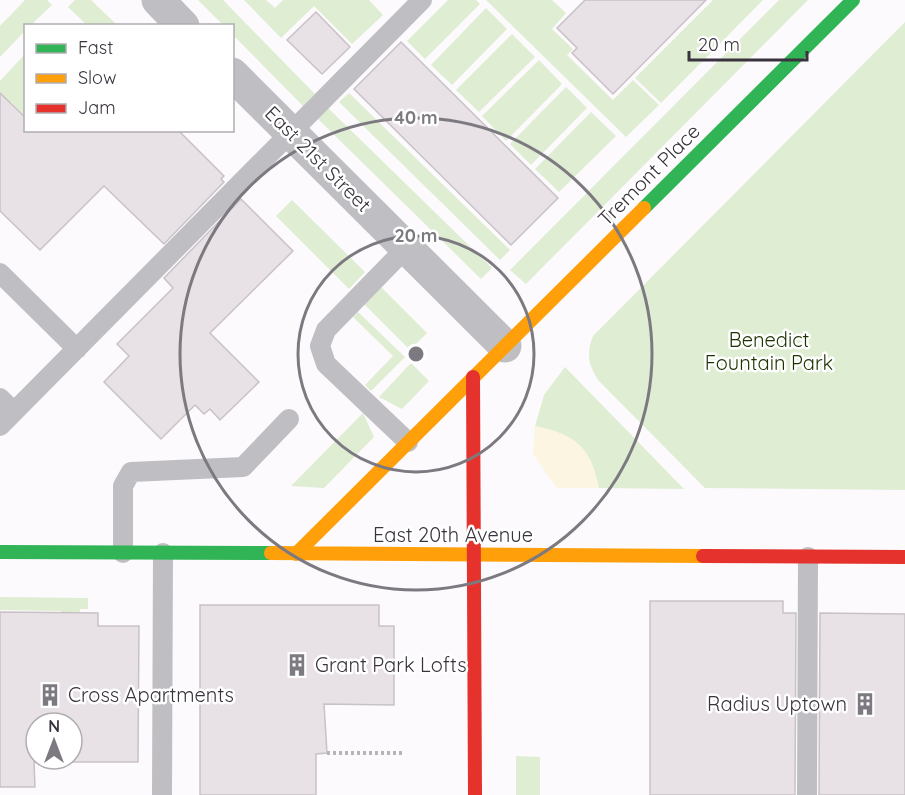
<svg xmlns="http://www.w3.org/2000/svg" width="905" height="795" viewBox="0 0 905 795" font-family="Quicksand,sans-serif">
	<style>
		.green { fill: #dfedd3 }
		.sand { fill: #fbf5e2 }
		.building { fill: #e8e1e6; stroke: #c8c2c6; stroke-width: 1.5; fill-rule: evenodd }
		.lines { fill: none; stroke-linecap: round; stroke-linejoin: round }
		.path { stroke: #b5b4b8; stroke-width: 4; stroke-dasharray: 3 3; stroke-linecap: butt }
		.lane { stroke: #bfbec2; stroke-width: 20 }
		.street { stroke: #bfbec2; stroke-width: 33 }
		.fast { stroke: #30b455; stroke-width: 14 }
		.slow { stroke: #ff9f0a; stroke-width: 14 }
		.jam { stroke: #e5322d; stroke-width: 14 }
		.ring { fill: none; stroke: #7d7980; stroke-width: 3 }
		.labels { text-anchor: middle; stroke-width: 5; stroke-linejoin: round; paint-order: stroke }
		.street-label { font-size: 20px; fill: #39333d; stroke: #fff }
		.park-label { font-size: 20px; fill: #1d3200; stroke: #fff }
		.poi-label { font-size: 20px; fill: #39333d; stroke: #fff; text-anchor: start }
		.centre { fill: #7d7980; stroke: #fff; stroke-width: 3 }
		.ring-label { font-size: 18px; text-anchor: middle; font-weight: bold; fill: #7d7980; stroke: #fff; stroke-width: 5; stroke-linejoin: round; paint-order: stroke }
	</style>
	<rect width="100%" height="100%" fill="#fcfafd"/>
	<!-- green -->
	<path class="green" d="M25 0H47L52 5 31 25 26 26 25 31 0 57V26Z
		M75 0H91L117 25H87L68 7Z
		M198 0H223L315 94 303 106 233 35 232 26 223 25Z
		M244 0H266L275 8 283 0H369L383 15 352 44 314 6 281 38Z
		M448 0H476L480 4 425 59 407 41Z
		M486 0H552L566 13 552 29 573 49 567 55 613 100 633 80 659 105 626 137Z
		M713 0H763L661 103 635 78Z
		M779 0H808L526 284 510 270Z
		M486 8 507 29 452 85 431 65Z
		M905 22V490L705 488 599 381C588 365 586 354 593 336Z
		M512 34 535 57 479 112 456 90Z
		M25 54V116L11 102 0 112V81Z
		M539 60 562 84 506 141 482 116Z
		M566 87 587 108 531 165 510 144Z
		M349 93 510 250 500 260 339 102Z
		M327 107 492 268 481 279 317 118Z
		M591 112 616 136 559 192 535 169Z
		M292 200 365 272 349 289 276 216Z
		M381 287 427 333 410 350 364 304Z
		M358 312 405 357 371 391 365 385 393 356 353 317Z
		M411 363 429 381 402 409 379 397Z
		M565 367 684 489 599 488C590 446 576 435 535 426L544 395Z
		M363 413 374 437 324 488 291 486Z
		M0 597 88 598V609H80V620H62L61 611 0 610Z
		M516 756 540 757V795H516Z"/>
	<!-- sand -->
	<path class="sand" d="M535 426C576 435 590 446 599 488H557L533 454Z"/>
	<!-- building -->
	<path class="building" d="M585 0H706L613 94 572 53 577 48 557 28Z
		M316 12 350 47 322 74 287 40Z
		M401 42 558 198 511 245 354 89Z
		M0 93 26 118V130H178L224 176 221 179 224 182 164 244 104 186 40 250 0 211Z
		M241 199 293 251 210 333 259 382 220 420 210 409 204 414 195 405 161 439 104 382 129 356 117 344 173 288 164 278Z
		M650 601H783V613H796L795 795H650Z
		M200 605H379V626H394V705L324 704 327 753 316 754V795H200Z
		M0 612 98 613V626H139L138 762H34L35 787H0ZM36 723H72V759H36Z
		M820 613 905 614V795H819Z"/>
	<g class="lines">
		<!-- path -->
		<path class="path" d="M327 753H403"/>
		<!-- lane -->
		<path class="lane" d="M407 247 326 330 320 346 326 364 408 442
			M0 273 77 349
			M0 398 14 412
			M0 426 422 0
			M123 553V486L131 472 243 467 289 419
			M162 795 163 553
			M807 795 808 557"/>
		<!-- street -->
		<path class="street" d="M158 0 183 26
			M232 74 505 346"/>
		<!-- fast -->
		<path class="fast" d="M644 208 853 0
			M0 552 271 553"/>
		<!-- slow -->
		<path class="slow" d="M271 553 703 556
			M296 554 644 208"/>
		<!-- jam -->
		<path class="jam" d="M473 377 475 795
			M703 556 905 557"/>
	</g>
	<!-- distance rings -->
	<g class="ring">
		<circle cx="416" cy="354" r="118"/>
		<circle cx="416" cy="354" r="236"/>
	</g>
	<!-- icons -->
	<defs>
		<g id="building-bare" transform="scale(1.8)"><path d="M-4-6H4V6H1V3H-1V6H-4ZM-2.5-4.3h1.7v1.8h-1.7ZM.8-4.3h1.7v1.8H.8ZM-2.5-1h1.7V.8h-1.7ZM.8-1h1.7V.8H.8Z" fill="#7d7980" stroke="#fff" stroke-width="2.5" paint-order="stroke"/></g>
	</defs>
	<g fill-rule="evenodd">
		<use href="#building-bare" x="297" y="665"/>
		<use href="#building-bare" x="50" y="695"/>
		<use href="#building-bare" x="865" y="704"/>
	</g>
	<g class="labels">
		<!-- street labels -->
		<g class="street-label">
			<text transform="translate(318 159) rotate(45)" y="7">East 21st Street</text>
			<text transform="translate(649 175) rotate(-45)" y="7">Tremont Place</text>
			<text x="453" y="542">East 20th Avenue</text>
		</g>
		<!-- park labels -->
		<g class="park-label">
			<text x="769" y="347">Benedict<tspan x="769" dy="23">Fountain Park</tspan></text>
		</g>
		<!-- poi labels -->
		<g class="poi-label">
			<text x="315" y="672">Grant Park Lofts</text>
			<text x="68" y="702">Cross Apartments</text>
			<text x="847" y="711" text-anchor="end">Radius Uptown</text>
		</g>
	</g>
	<circle cx="416" cy="354" r="9" class="centre"/>
	<g class="ring-label">
		<text x="416" y="124">40 m</text>
		<text x="416" y="242">20 m</text>
	</g>
	<!-- legend -->
	<rect x="24" y="24" width="210" height="108" fill="#ffffff" stroke="#b0adb1" stroke-width="1.5"/>
	<rect x="36" y="44" width="30" height="9" fill="#30b455" stroke="#b0adb1" stroke-width="1.5"/>
	<text x="78" y="54" font-size="18" fill="#39333d">Fast</text>
	<rect x="36" y="74" width="30" height="9" fill="#ff9f0a" stroke="#b0adb1" stroke-width="1.5"/>
	<text x="78" y="84" font-size="18" fill="#39333d">Slow</text>
	<rect x="36" y="104" width="30" height="9" fill="#e5322d" stroke="#b0adb1" stroke-width="1.5"/>
	<text x="78" y="114" font-size="18" fill="#39333d">Jam</text>
	<!-- north arrow -->
	<g transform="translate(54 741)"><circle r="28" fill="#ffffff" stroke="#b0adb1" stroke-width="1.5"/>
	<path d="M0-4.5L10 22L0 15L-10 22Z" fill="#7d7980"/>
	<text y="-9" font-size="16" font-weight="bold" text-anchor="middle" fill="#39333d">N</text>
	</g>
	<!-- scale -->
	<path d="M689 51v9h118v-9" fill="none" stroke="#39333d" stroke-width="3"/>
	<text x="698" y="51" font-size="18" fill="#39333d" stroke="#ffffff" stroke-width="4.5" paint-order="stroke">20 m</text>
</svg>
